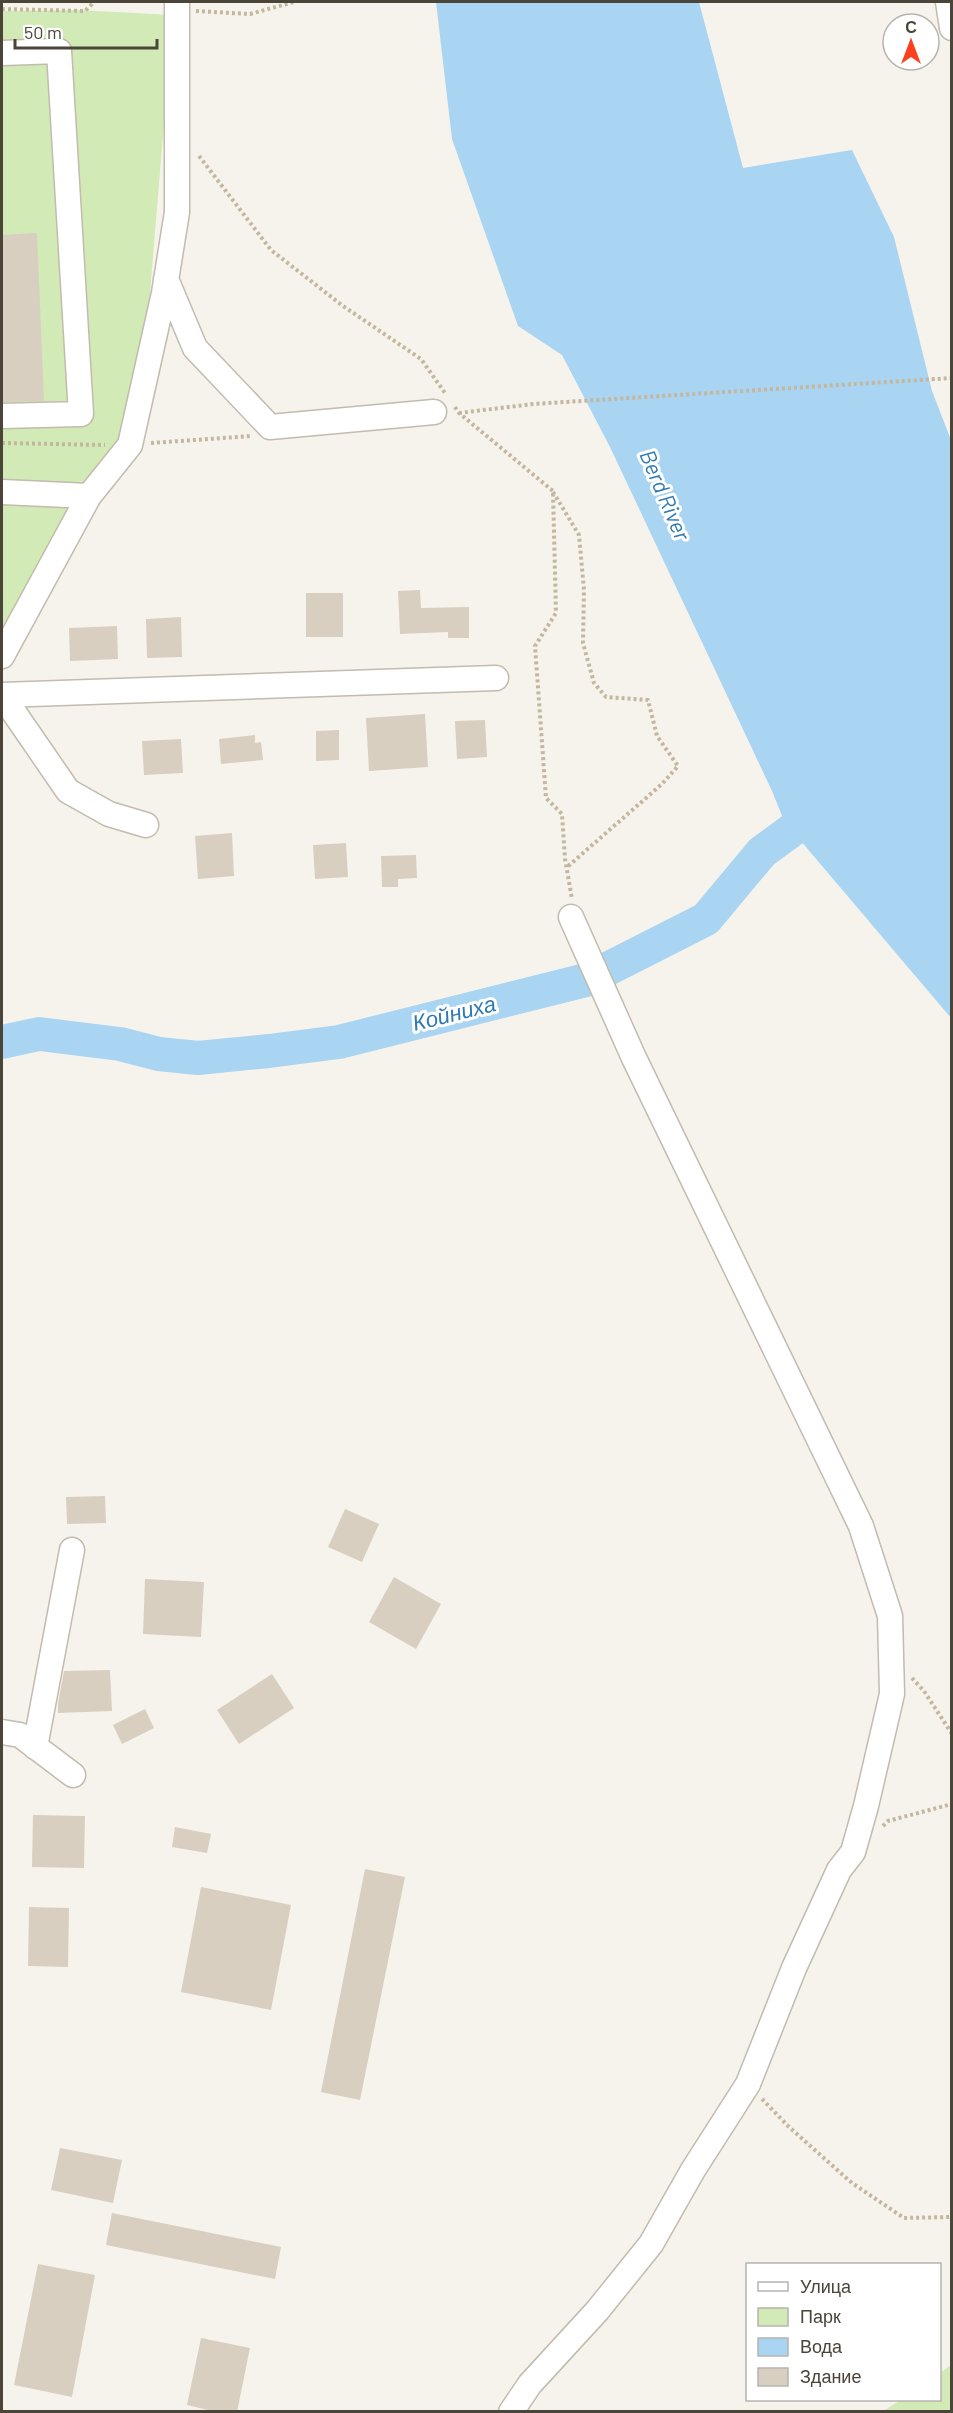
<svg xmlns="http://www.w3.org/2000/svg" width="953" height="2413" viewBox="0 0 953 2413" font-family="Barlow,sans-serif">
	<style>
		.green { fill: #d2eab5 }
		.water { fill: #a9d4f2 }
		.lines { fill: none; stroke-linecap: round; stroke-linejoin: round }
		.river { stroke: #a9d4f2; stroke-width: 34 }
		.building { fill: #d8cfc1 }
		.minor-casing { stroke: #c2bbae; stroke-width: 27 }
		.path { stroke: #c4b79f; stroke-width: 4; stroke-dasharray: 3 3; stroke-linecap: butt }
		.minor { stroke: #fff; stroke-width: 24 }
		.labels { text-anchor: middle; stroke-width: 6; stroke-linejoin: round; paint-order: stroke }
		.water-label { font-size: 22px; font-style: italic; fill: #2e7ab2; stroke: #fff }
	</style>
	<rect width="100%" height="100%" fill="#f6f3ec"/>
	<!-- green -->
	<path class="green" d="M77 10 173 15 141 401 66 523 2 636V11Z
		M951 2365V2411H883L901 2400H940V2373Z"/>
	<!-- water -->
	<path class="water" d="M436 2H699L743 168 852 150 894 237 932 391 951 440V1018L789 827 610 447 562 355 518 326 452 139Z"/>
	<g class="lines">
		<!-- river -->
		<path class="river" d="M2 1042 39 1034 120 1044 159 1054 198 1058 269 1051 339 1042 586 980 706 919 762 852 803 822 790 790"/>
	</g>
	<!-- building -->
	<path class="building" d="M37 233 44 401 2 402V235Z
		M420 590 421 608 469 607V638H448V632L400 634 398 591Z
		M306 593H343V637H306Z
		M181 617 182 657 147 658 146 619Z
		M117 626 118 659 70 661 69 628Z
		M425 714 428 767 369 771 366 718Z
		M485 720 487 757 457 759 455 721Z
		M339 730V760L316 761V731Z
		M255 735V743L261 742 263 760 221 764 219 739Z
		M181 739 183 773 144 775 142 741Z
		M232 833 234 876 198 879 195 836Z
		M346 843 348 877 315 879 313 845Z
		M416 855 417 878 398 879V887H382L381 856Z
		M105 1496 106 1523 67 1524 66 1497Z
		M345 1509 379 1524 362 1562 328 1547Z
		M394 1577 441 1604 416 1649 369 1622Z
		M145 1579 204 1582 201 1637 143 1634Z
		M110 1670 112 1711 58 1713V1703L64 1671Z
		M272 1674 294 1708 239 1744 217 1710Z
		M145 1709 154 1728 122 1744 113 1725Z
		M33 1815 85 1816 84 1868 32 1867Z
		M175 1827 211 1834 207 1853 172 1847Z
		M365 1869 405 1877 360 2100 321 2092Z
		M201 1887 291 1905 271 2010 181 1992Z
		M29 1907 69 1908 68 1967 28 1966Z
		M60 2148 122 2160 113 2203 51 2190Z
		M112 2213 281 2247 275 2279 106 2245Z
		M38 2264 95 2275 72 2397 14 2385Z
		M201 2338 250 2348 237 2412H216L187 2405Z"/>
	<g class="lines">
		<!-- minor casing -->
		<g class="minor-casing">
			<path id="minor" d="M948 2 952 28
				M2 53 59 51 81 414 2 416
				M166 279 195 348 270 427 434 412
				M2 492 89 496
				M2 656 89 496 130 445 164 293 177 212V2
				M2 695 496 678
				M2 695 68 791 109 814 146 825
				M2 1732 20 1735 73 1775
				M35 1747 72 1550
				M511 2412 530 2384 597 2311 651 2244 693 2170 748 2084 794 1968 839 1870 853 1852 866 1806 892 1694 890 1616 861 1526 634 1058 571 917"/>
		</g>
		<!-- path -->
		<path class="path" d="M2 9 85 11 94 2
			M196 11 250 14 294 2
			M199 156 271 250 343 306 421 359 445 393
			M455 407 459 413 553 491 556 613 535 646 546 798 562 814 565 859 572 899
			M459 413 533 404 952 378
			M2 443 105 445
			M151 443 252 436
			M553 492 579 535 584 590 583 643 594 683 606 697 648 700 657 736 678 766 662 784 566 868
			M912 1678 924 1691 952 1734
			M883 1826 888 1821 952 1804
			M762 2099 789 2127 852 2183 904 2218 952 2217"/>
		<!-- minor -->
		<use href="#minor" class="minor"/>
	</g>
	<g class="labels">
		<!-- water labels -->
		<g class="water-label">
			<text transform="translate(665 495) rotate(67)" y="8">Berd River</text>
			<text transform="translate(454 1013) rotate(-14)" y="8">Койниха</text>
		</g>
	</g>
	<!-- border -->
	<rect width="953" height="2413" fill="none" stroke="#4b4439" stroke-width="6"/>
	<!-- legend -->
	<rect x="746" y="2263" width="195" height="138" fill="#ffffff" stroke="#b7b4b0" stroke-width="1.5"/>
	<rect x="758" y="2282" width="30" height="9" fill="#ffffff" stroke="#b7b4b0" stroke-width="1.5"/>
	<text x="800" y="2293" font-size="18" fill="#4b4439">Улица</text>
	<rect x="758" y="2308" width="30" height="18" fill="#d2eab5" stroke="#b7b4b0" stroke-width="1.5"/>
	<text x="800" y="2323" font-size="18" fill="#4b4439">Парк</text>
	<rect x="758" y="2338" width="30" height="18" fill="#a9d4f2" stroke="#b7b4b0" stroke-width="1.5"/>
	<text x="800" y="2353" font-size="18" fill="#4b4439">Вода</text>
	<rect x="758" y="2368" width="30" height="18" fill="#d8cfc1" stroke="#b7b4b0" stroke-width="1.5"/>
	<text x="800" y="2383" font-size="18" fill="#4b4439">Здание</text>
	<!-- north arrow -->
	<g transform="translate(911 42)"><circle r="28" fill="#ffffff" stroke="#b7b4b0" stroke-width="1.5"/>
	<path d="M0-4.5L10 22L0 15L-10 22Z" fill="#fc3f1d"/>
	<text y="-9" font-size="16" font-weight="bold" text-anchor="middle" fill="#4b4439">С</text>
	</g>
	<!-- scale -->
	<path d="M15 39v9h142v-9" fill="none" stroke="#4b4439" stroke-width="3"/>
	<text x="24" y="39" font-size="18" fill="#4b4439" stroke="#ffffff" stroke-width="4.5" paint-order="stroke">50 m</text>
</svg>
